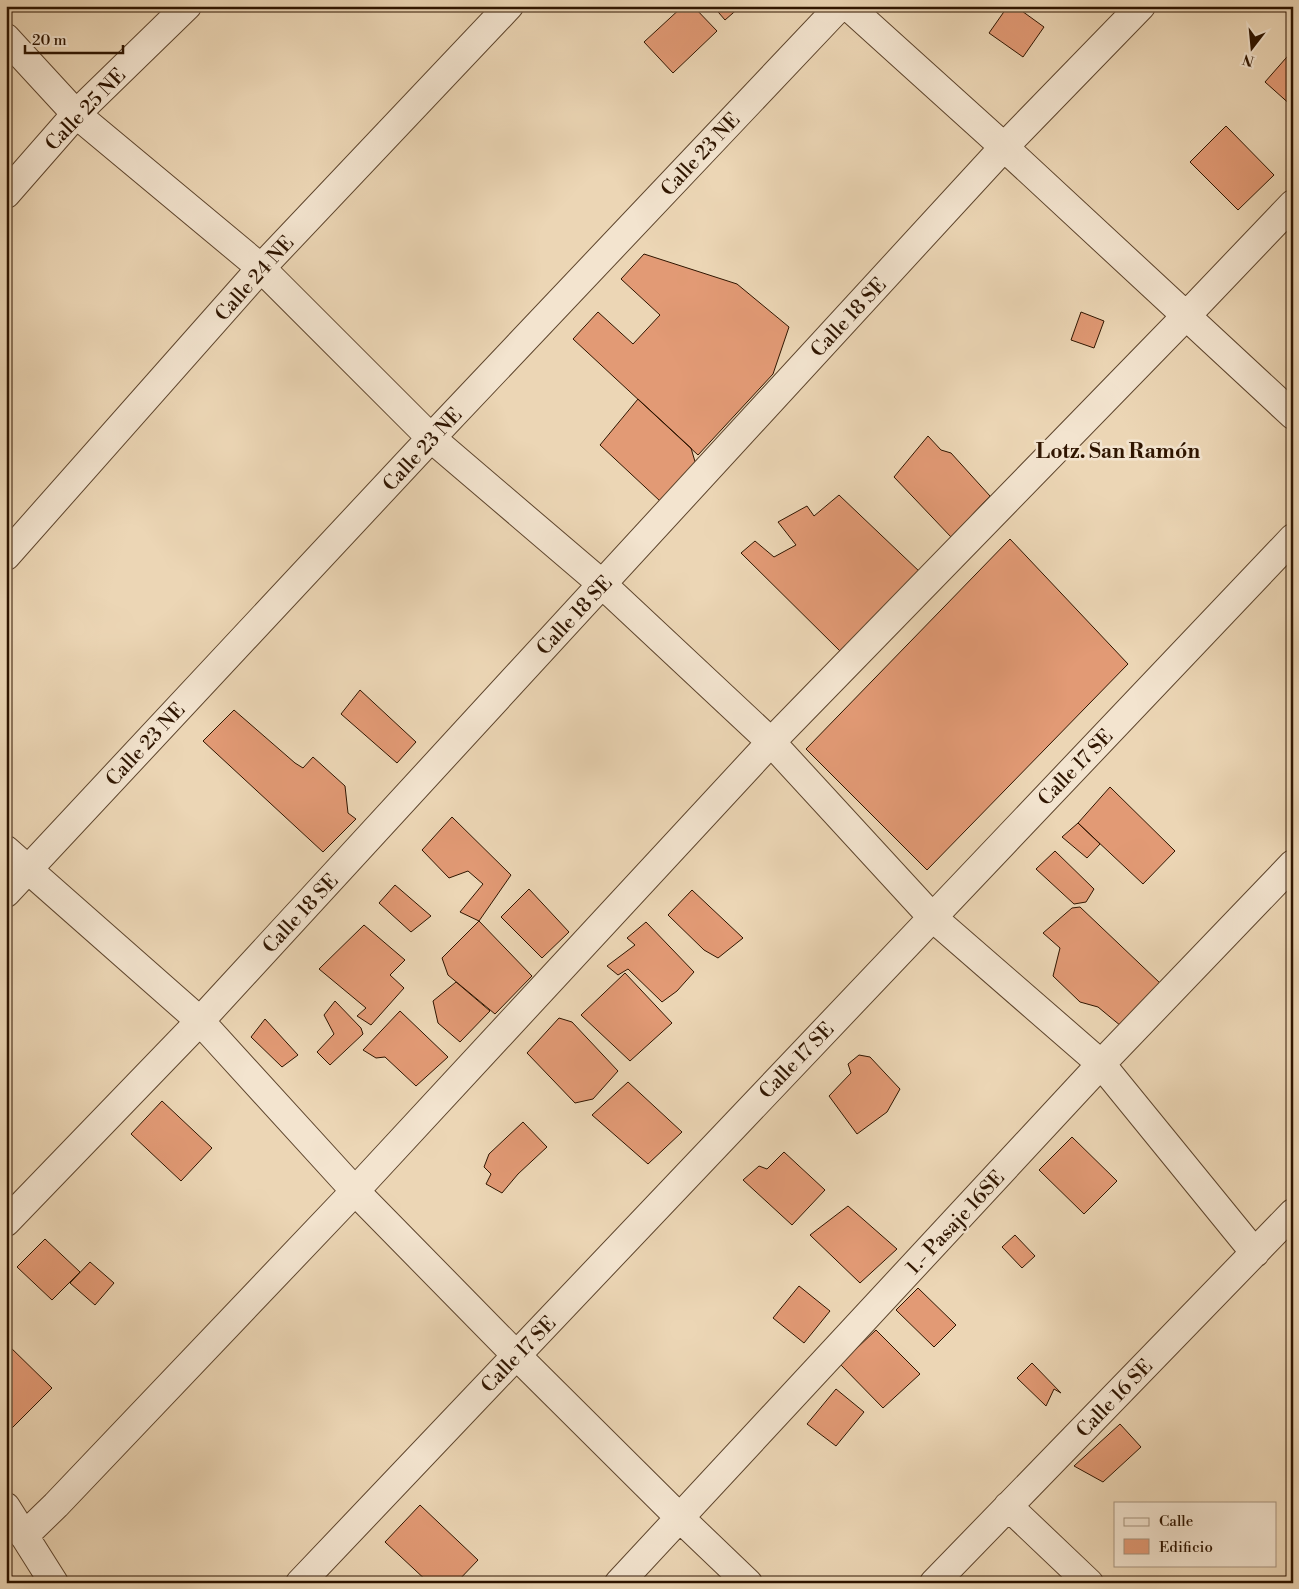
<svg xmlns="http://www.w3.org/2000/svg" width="1299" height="1589" viewBox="0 0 1299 1589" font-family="'Libre Bodoni',serif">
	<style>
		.building { fill: #e29a75; stroke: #2f1500 }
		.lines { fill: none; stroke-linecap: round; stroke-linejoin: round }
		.minor-casing { stroke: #5e452d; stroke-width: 30 }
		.minor { stroke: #f3e4cf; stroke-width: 28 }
		.labels { text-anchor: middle; stroke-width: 5; stroke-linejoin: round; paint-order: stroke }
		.street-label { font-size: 20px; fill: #2f1500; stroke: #f3e4cf }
		.neighbourhood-label { font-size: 21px; font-weight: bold; fill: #2f1500; stroke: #f3e4cf }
	</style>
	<rect width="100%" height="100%" fill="#ecd6b5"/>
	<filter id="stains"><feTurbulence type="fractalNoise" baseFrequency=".004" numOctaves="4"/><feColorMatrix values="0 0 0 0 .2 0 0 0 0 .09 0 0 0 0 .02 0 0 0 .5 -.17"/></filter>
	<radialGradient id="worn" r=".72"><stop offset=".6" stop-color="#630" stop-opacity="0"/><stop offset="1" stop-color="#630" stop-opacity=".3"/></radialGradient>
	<!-- building -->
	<path class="building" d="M683 6H693L717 31 673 73 644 42Z
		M713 6H741L725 20Z
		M1008 6H1015L1044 27 1023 57 989 33Z
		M1293 50V107L1265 82Z
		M1226 126 1274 175 1238 210 1190 162Z
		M644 254 737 284 789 327 773 374 698 455 573 339 598 312 633 344 660 315 621 279Z
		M1081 312 1104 321 1094 348 1071 340Z
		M638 399 691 448 696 465 660 501 600 445Z
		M928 436 941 450 951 453 990 496 951 537 894 477Z
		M839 495 921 573 841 652 741 553 755 541 774 557 796 545 778 522 807 506 814 516Z
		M1010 539 1128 664 927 870 806 749Z
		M360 690 416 742 397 763 341 714Z
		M234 710 295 763 303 768 313 757 345 786 348 813 356 819 323 852 203 741Z
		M1110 787 1175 851 1143 884 1078 823Z
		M452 817 511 875 479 921 460 912 483 884 468 871 449 878 422 850Z
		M1078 823 1100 844 1087 858 1062 837Z
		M1055 851 1094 889 1086 902 1074 904 1036 869Z
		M395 885 431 916 411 932 379 903Z
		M529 889 569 932 542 958 501 917Z
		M692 890 743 938 718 958 704 950 668 915Z
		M1080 907 1160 983 1121 1026 1098 1007 1080 1002 1053 976 1060 948 1043 933 1072 908Z
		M479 921 532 976 495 1014 448 975 442 958Z
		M646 922 694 972 677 991 662 1002 628 969 618 975 607 966 635 945 627 938Z
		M364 925 405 960 390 975 404 988 371 1025 357 1016 366 1008 319 969Z
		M625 973 672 1023 630 1061 581 1015Z
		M456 982 490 1011 460 1042 438 1023 433 1001Z
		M335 1001 361 1028 363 1034 330 1065 317 1052 334 1034 324 1015Z
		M400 1011 448 1057 416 1086 385 1057 376 1058 363 1050Z
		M559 1018 572 1022 618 1071 593 1099 575 1103 527 1053Z
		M265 1019 298 1055 282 1067 251 1037Z
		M859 1055 870 1057 900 1089 887 1112 857 1134 829 1096 851 1073 848 1064Z
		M628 1082 682 1132 648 1164 592 1115Z
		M162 1101 212 1148 181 1181 131 1134Z
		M523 1122 547 1147 518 1174 502 1193 486 1184 491 1174 484 1167 489 1154Z
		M1072 1137 1117 1181 1084 1214 1039 1170Z
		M784 1152 825 1190 792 1225 743 1180 759 1166 767 1169Z
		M848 1206 897 1249 860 1283 810 1235Z
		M1015 1235 1035 1256 1022 1268 1002 1247Z
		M45 1239 80 1272 52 1300 17 1267Z
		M90 1262 114 1283 95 1305 70 1283Z
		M799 1286 830 1311 804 1343 773 1318Z
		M918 1288 956 1325 934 1347 896 1310Z
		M876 1330 920 1374 883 1408 840 1364Z
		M6 1343 52 1388 6 1434Z
		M1032 1363 1061 1393 1054 1389 1046 1406 1017 1378Z
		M836 1389 864 1412 836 1446 807 1424Z
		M1120 1424 1141 1447 1103 1482 1074 1466Z
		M420 1505 478 1560 456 1583H429L385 1542Z"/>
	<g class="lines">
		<!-- minor casing -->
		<g class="minor-casing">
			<path id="minor" d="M848 6 1004 147 1293 415
				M6 38 76 114 261 268 431 438 602 584 771 742 932 917 1101 1064 1255 1253
				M6 194 76 114 187 6
				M6 556 261 268 509 6
				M6 850 200 1021 355 1191 516 1355 680 1518 748 1583
				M6 893 431 438 840 6
				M6 1222 200 1021 1004 147 1141 6
				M1008 1506 1089 1583
				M6 1507 54 1583
				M24 1536 56 1505 355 1191 771 742 1186 316 1293 204
				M300 1583 1293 538
				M619 1583 1101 1064 1293 864
				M934 1583 1293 1213"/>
		</g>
		<!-- minor -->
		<use href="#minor" class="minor"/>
	</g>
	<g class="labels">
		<!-- street labels -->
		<g class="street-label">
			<text transform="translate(85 109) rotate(-46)" y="7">Calle 25 NE</text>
			<text transform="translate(700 154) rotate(-47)" y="7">Calle 23 NE</text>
			<text transform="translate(254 278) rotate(-48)" y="7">Calle 24 NE</text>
			<text transform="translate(848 317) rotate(-47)" y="7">Calle 18 SE</text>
			<text transform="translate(422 449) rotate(-47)" y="7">Calle 23 NE</text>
			<text transform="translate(574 615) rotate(-47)" y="7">Calle 18 SE</text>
			<text transform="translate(145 744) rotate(-47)" y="7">Calle 23 NE</text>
			<text transform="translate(1075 767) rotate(-46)" y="7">Calle 17 SE</text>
			<text transform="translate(300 913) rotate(-47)" y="7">Calle 18 SE</text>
			<text transform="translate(796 1060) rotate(-46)" y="7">Calle 17 SE</text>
			<text transform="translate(955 1222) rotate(-47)" y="7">1.- Pasaje 16SE</text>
			<text transform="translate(518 1354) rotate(-46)" y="7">Calle 17 SE</text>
			<text transform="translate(1114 1398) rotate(-46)" y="7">Calle 16 SE</text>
		</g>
		<!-- neighbourhood labels -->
		<g class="neighbourhood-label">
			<text x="1118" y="458">Lotz. San Ramón</text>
		</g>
	</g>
	<!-- margin -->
	<rect width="1299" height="1589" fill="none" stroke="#ecd6b5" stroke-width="25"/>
	<rect x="8" y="8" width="1284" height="1574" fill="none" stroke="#2f1500" stroke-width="2.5"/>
	<rect x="12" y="12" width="1274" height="1564" fill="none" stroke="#2f1500"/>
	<!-- legend -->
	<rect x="1114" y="1502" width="162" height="65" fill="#f3e4cf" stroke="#a5917c"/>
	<rect x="1124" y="1518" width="25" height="8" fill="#f3e4cf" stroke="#a5917c"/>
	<text x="1159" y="1526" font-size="15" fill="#2f1500">Calle</text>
	<rect x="1124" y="1539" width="25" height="15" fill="#e29a75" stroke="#a5917c"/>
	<text x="1159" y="1552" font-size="15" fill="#2f1500">Edificio</text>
	<!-- north arrow -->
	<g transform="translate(1252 48) rotate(196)" stroke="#f3e4cf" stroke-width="4" paint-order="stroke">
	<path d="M0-4L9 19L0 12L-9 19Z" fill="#2f1500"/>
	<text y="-8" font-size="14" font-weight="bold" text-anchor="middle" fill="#2f1500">N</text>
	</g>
	<!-- scale -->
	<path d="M25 45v8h98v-8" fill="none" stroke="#2f1500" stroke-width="2.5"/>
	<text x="32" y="45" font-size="15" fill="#2f1500" stroke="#f3e4cf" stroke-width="4" paint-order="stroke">20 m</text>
	<rect width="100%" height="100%" filter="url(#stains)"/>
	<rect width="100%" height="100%" fill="url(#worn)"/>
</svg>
